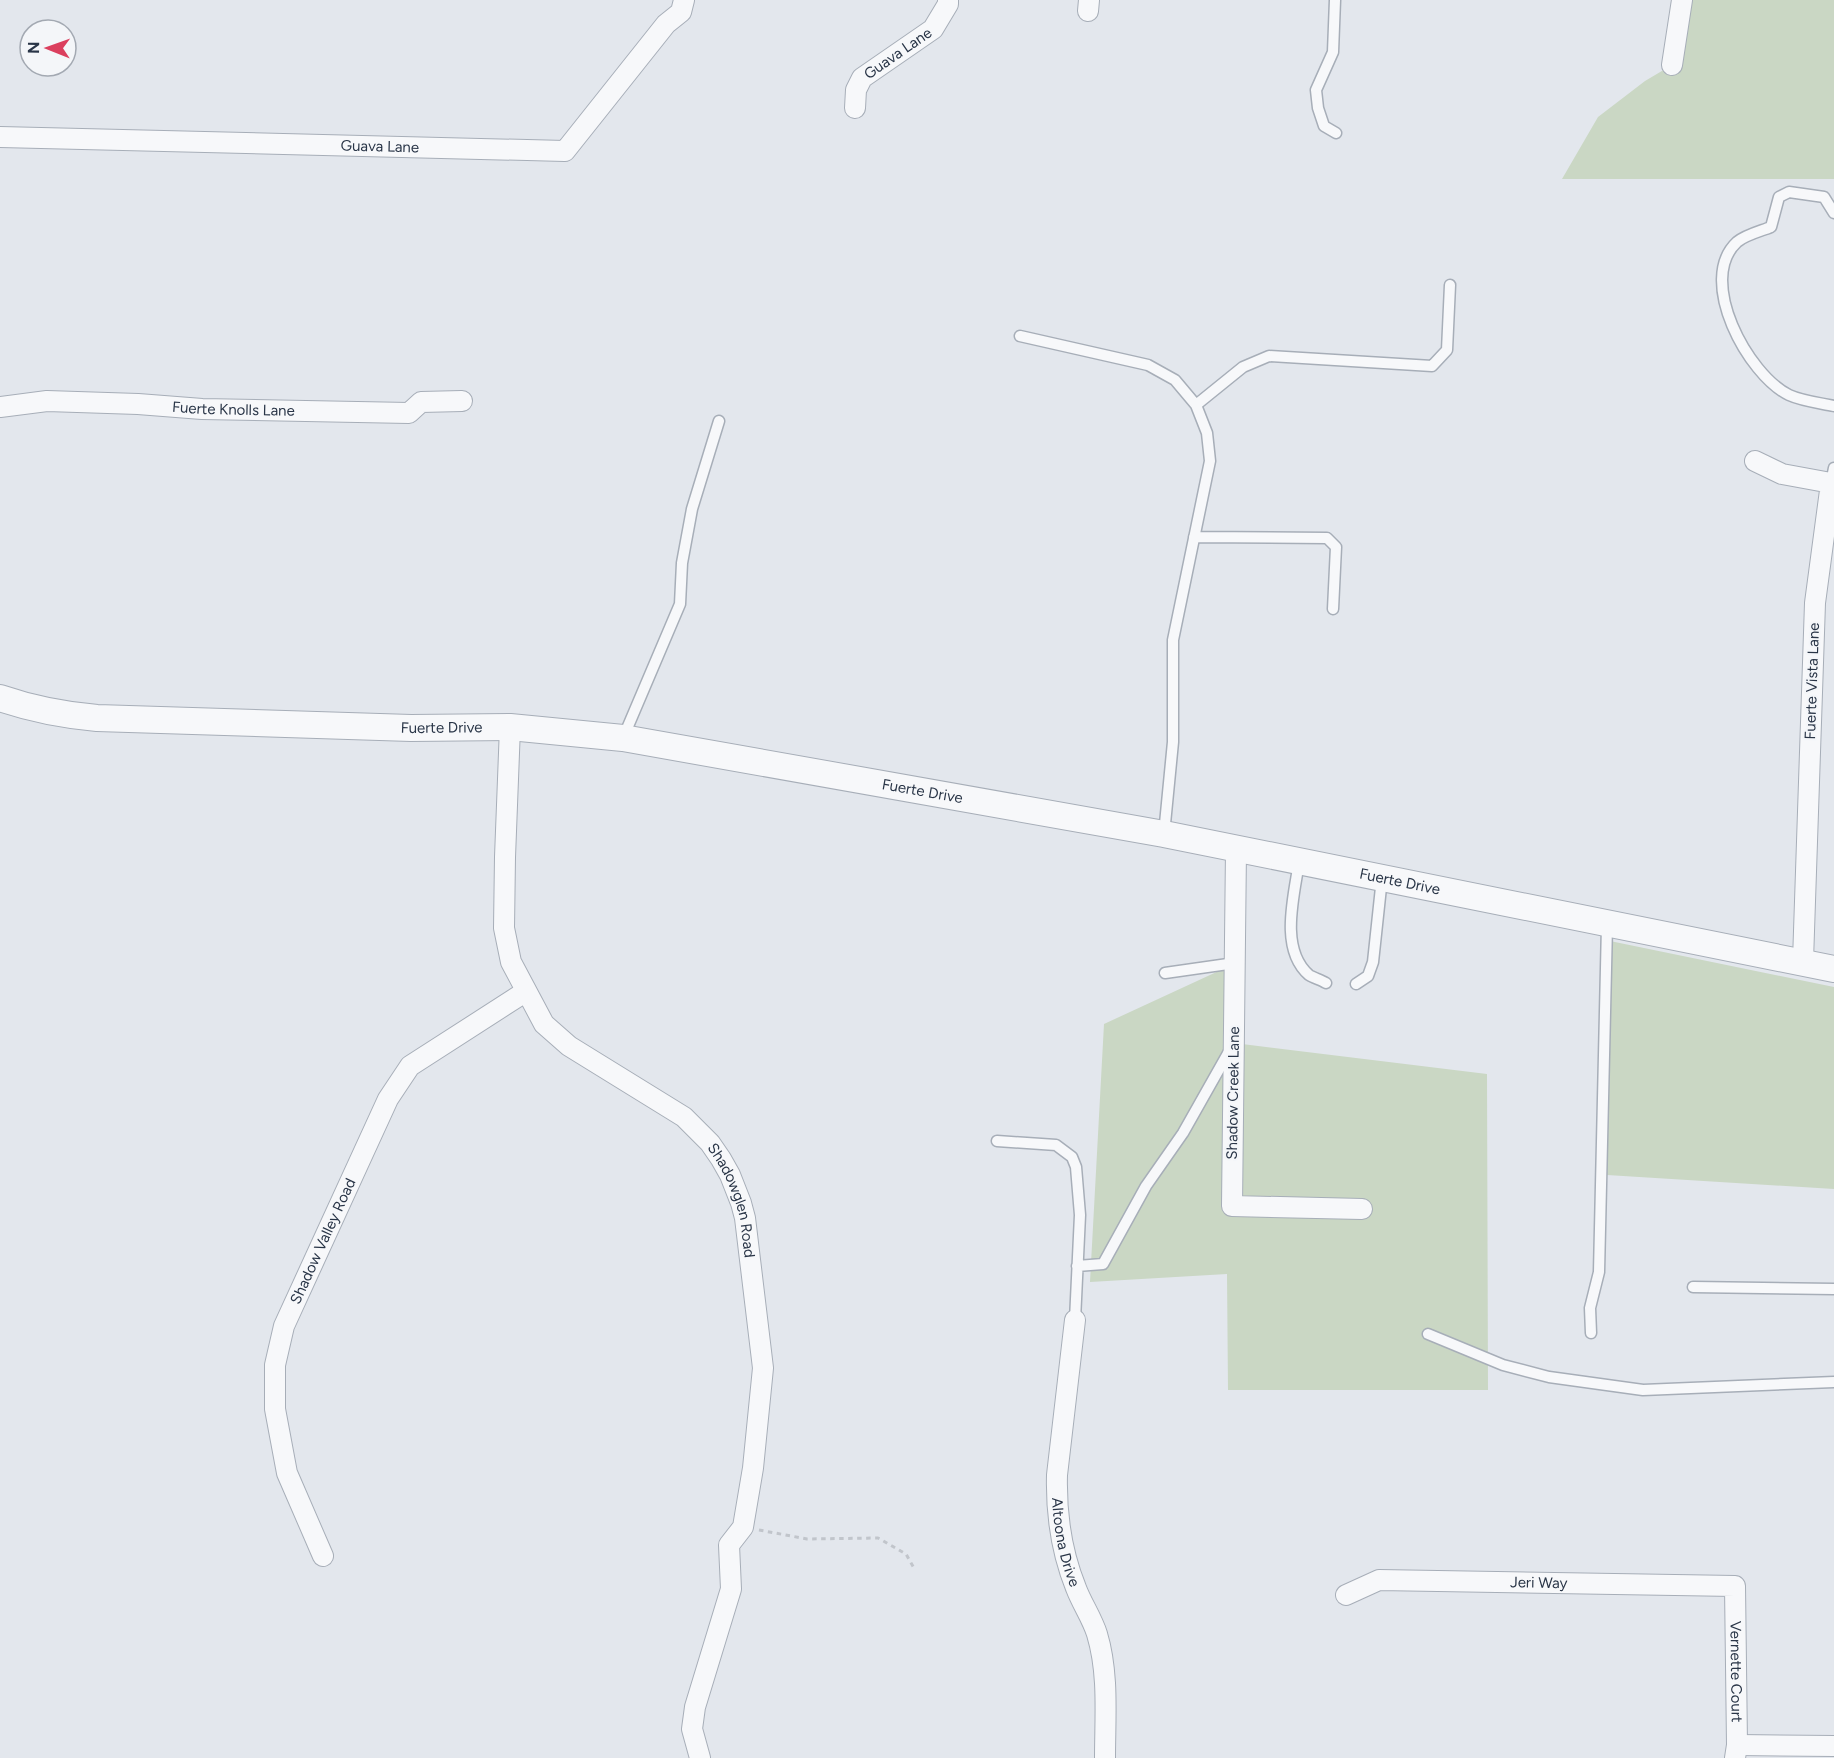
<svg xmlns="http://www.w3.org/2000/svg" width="1834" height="1758" viewBox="0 0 1834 1758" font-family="Figtree,sans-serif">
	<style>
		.green { fill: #cad7c4 }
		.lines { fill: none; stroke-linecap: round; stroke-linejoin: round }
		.service-casing { stroke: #a7aeb8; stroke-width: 13 }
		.minor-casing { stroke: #a7aeb8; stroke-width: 22 }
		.tertiary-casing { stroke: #a7aeb8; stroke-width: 28 }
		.path { stroke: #c1c5cb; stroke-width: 3; stroke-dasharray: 4.5 4.5; stroke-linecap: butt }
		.service { stroke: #f7f8fa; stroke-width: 10 }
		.minor { stroke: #f7f8fa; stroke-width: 20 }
		.tertiary { stroke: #f7f8fa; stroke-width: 26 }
		.labels { text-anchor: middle; stroke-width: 4.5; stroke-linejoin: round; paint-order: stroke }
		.street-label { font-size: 15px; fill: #293547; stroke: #f4f6f9 }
	</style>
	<rect width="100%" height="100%" fill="#e3e7ed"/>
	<!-- green -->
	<path class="green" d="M1682 0H1834V179H1562L1598 117 1645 81 1672 65Z
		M1610 941 1834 987V1189L1607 1175Z
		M1236 963 1234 1043 1487 1074 1488 1390H1228L1227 1274 1090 1282 1104 1024Z"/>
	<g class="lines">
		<!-- service casing -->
		<g class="service-casing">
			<path id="service" d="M1335 0 1333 52 1316 90 1318 108 1324 126 1336 133
				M1834 213 1824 197 1789 192 1779 197 1771 227C1761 231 1745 235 1737 242 1696 280 1748 375 1789 395 1802 401 1820 403 1834 406
				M1020 336 1148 365 1175 380 1196 405 1207 433 1210 461 1173 640V742L1164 834
				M1196 405 1243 367 1269 356 1432 366 1447 350 1450 285
				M1831 483 1834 468
				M1194 537 1327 538 1336 547 1333 609
				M623 738 680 604 682 563 692 509 719 421
				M1299 862C1294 896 1279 949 1309 975 1314 978 1321 980 1326 983
				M1165 973 1235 963
				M1356 984 1368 976 1373 962 1382 878
				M997 1141 1056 1145 1072 1157 1076 1167 1080 1215 1075 1320
				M1077 1266 1103 1264 1146 1186 1183 1133 1231 1048
				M1693 1287 1834 1289
				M1591 1333 1590 1308 1599 1272 1607 925
				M1428 1334 1503 1365 1549 1377 1643 1390 1834 1382"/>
		</g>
		<!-- minor casing -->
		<g class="minor-casing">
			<g id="minor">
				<path d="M1088 11 1089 0"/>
				<path d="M1672 65 1682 0"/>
				<path id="s1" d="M855 108 856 90 862 78 933 29 948 4V0"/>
				<path id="s2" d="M0 137 565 151 666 24 681 12 684 0"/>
				<path id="s3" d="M0 407 47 401 138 404 202 409 409 413 421 402 462 401"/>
				<path d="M1755 461 1782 474 1831 483 1815 603 1803 961"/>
				<path id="s4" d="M510 727 505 857 504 928 511 962 544 1024 569 1046 684 1117 710 1143 721 1159 730 1175 741 1203 745 1218 763 1368 753 1468 743 1527 729 1545 731 1589 695 1707 692 1729 700 1758"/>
				<path d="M1236 850 1232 1206 1362 1209"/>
				<path id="s5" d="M1075 1320 1057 1475C1056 1514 1061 1551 1076 1588 1082 1604 1092 1618 1097 1634 1109 1674 1105 1717 1105 1758"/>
				<path id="s6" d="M323 1556 287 1473 275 1409V1365L284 1326 388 1099 410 1066 525 992"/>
				<path id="s7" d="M1346 1595 1379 1580 1735 1586 1737 1745 1735 1758"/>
				<path d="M1737 1745 1834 1746"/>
			</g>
		</g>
		<!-- tertiary casing -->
		<g class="tertiary-casing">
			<g id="tertiary">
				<path id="s8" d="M0 698C32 709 63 715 97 718L411 728 510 727 623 738 1164 834 1834 969"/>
			</g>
		</g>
		<!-- path -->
		<path class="path" d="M759 1530 807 1539 878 1538 906 1554 915 1570"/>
		<!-- service -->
		<use href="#service" class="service"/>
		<!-- minor -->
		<use href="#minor" class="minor"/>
		<!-- tertiary -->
		<use href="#tertiary" class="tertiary"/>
	</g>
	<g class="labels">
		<!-- street labels -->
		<g class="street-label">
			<text dy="5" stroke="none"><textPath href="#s1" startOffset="75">Guava Lane</textPath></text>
			<text dy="5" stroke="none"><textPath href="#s2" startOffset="380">Guava Lane</textPath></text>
			<text dy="5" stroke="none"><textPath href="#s3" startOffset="234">Fuerte Knolls Lane</textPath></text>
			<text transform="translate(1812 681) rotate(-88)" y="5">Fuerte Vista Lane</text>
			<text dy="5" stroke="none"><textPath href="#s8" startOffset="444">Fuerte Drive</textPath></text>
			<text dy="5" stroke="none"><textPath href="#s8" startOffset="930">Fuerte Drive</textPath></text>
			<text dy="5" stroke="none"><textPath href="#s8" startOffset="1416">Fuerte Drive</textPath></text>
			<text transform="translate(1233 1093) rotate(-89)" y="5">Shadow Creek Lane</text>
			<text dy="5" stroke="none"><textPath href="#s4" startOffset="574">Shadowglen Road</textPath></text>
			<text dy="5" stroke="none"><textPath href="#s6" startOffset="333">Shadow Valley Road</textPath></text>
			<text dy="5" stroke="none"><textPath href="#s5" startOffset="224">Altoona Drive</textPath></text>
			<text dy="5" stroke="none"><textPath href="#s7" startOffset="196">Jeri Way</textPath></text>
			<text dy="5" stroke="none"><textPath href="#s7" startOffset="478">Vernette Court</textPath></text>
		</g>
	</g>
	<!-- north arrow -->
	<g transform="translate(48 48) rotate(271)"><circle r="28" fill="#f4f6f9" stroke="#a3a9b2" stroke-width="1.5"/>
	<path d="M0-4.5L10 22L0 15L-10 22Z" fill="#db3f5e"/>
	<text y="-9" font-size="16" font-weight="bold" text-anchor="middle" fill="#293547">N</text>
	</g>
</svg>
